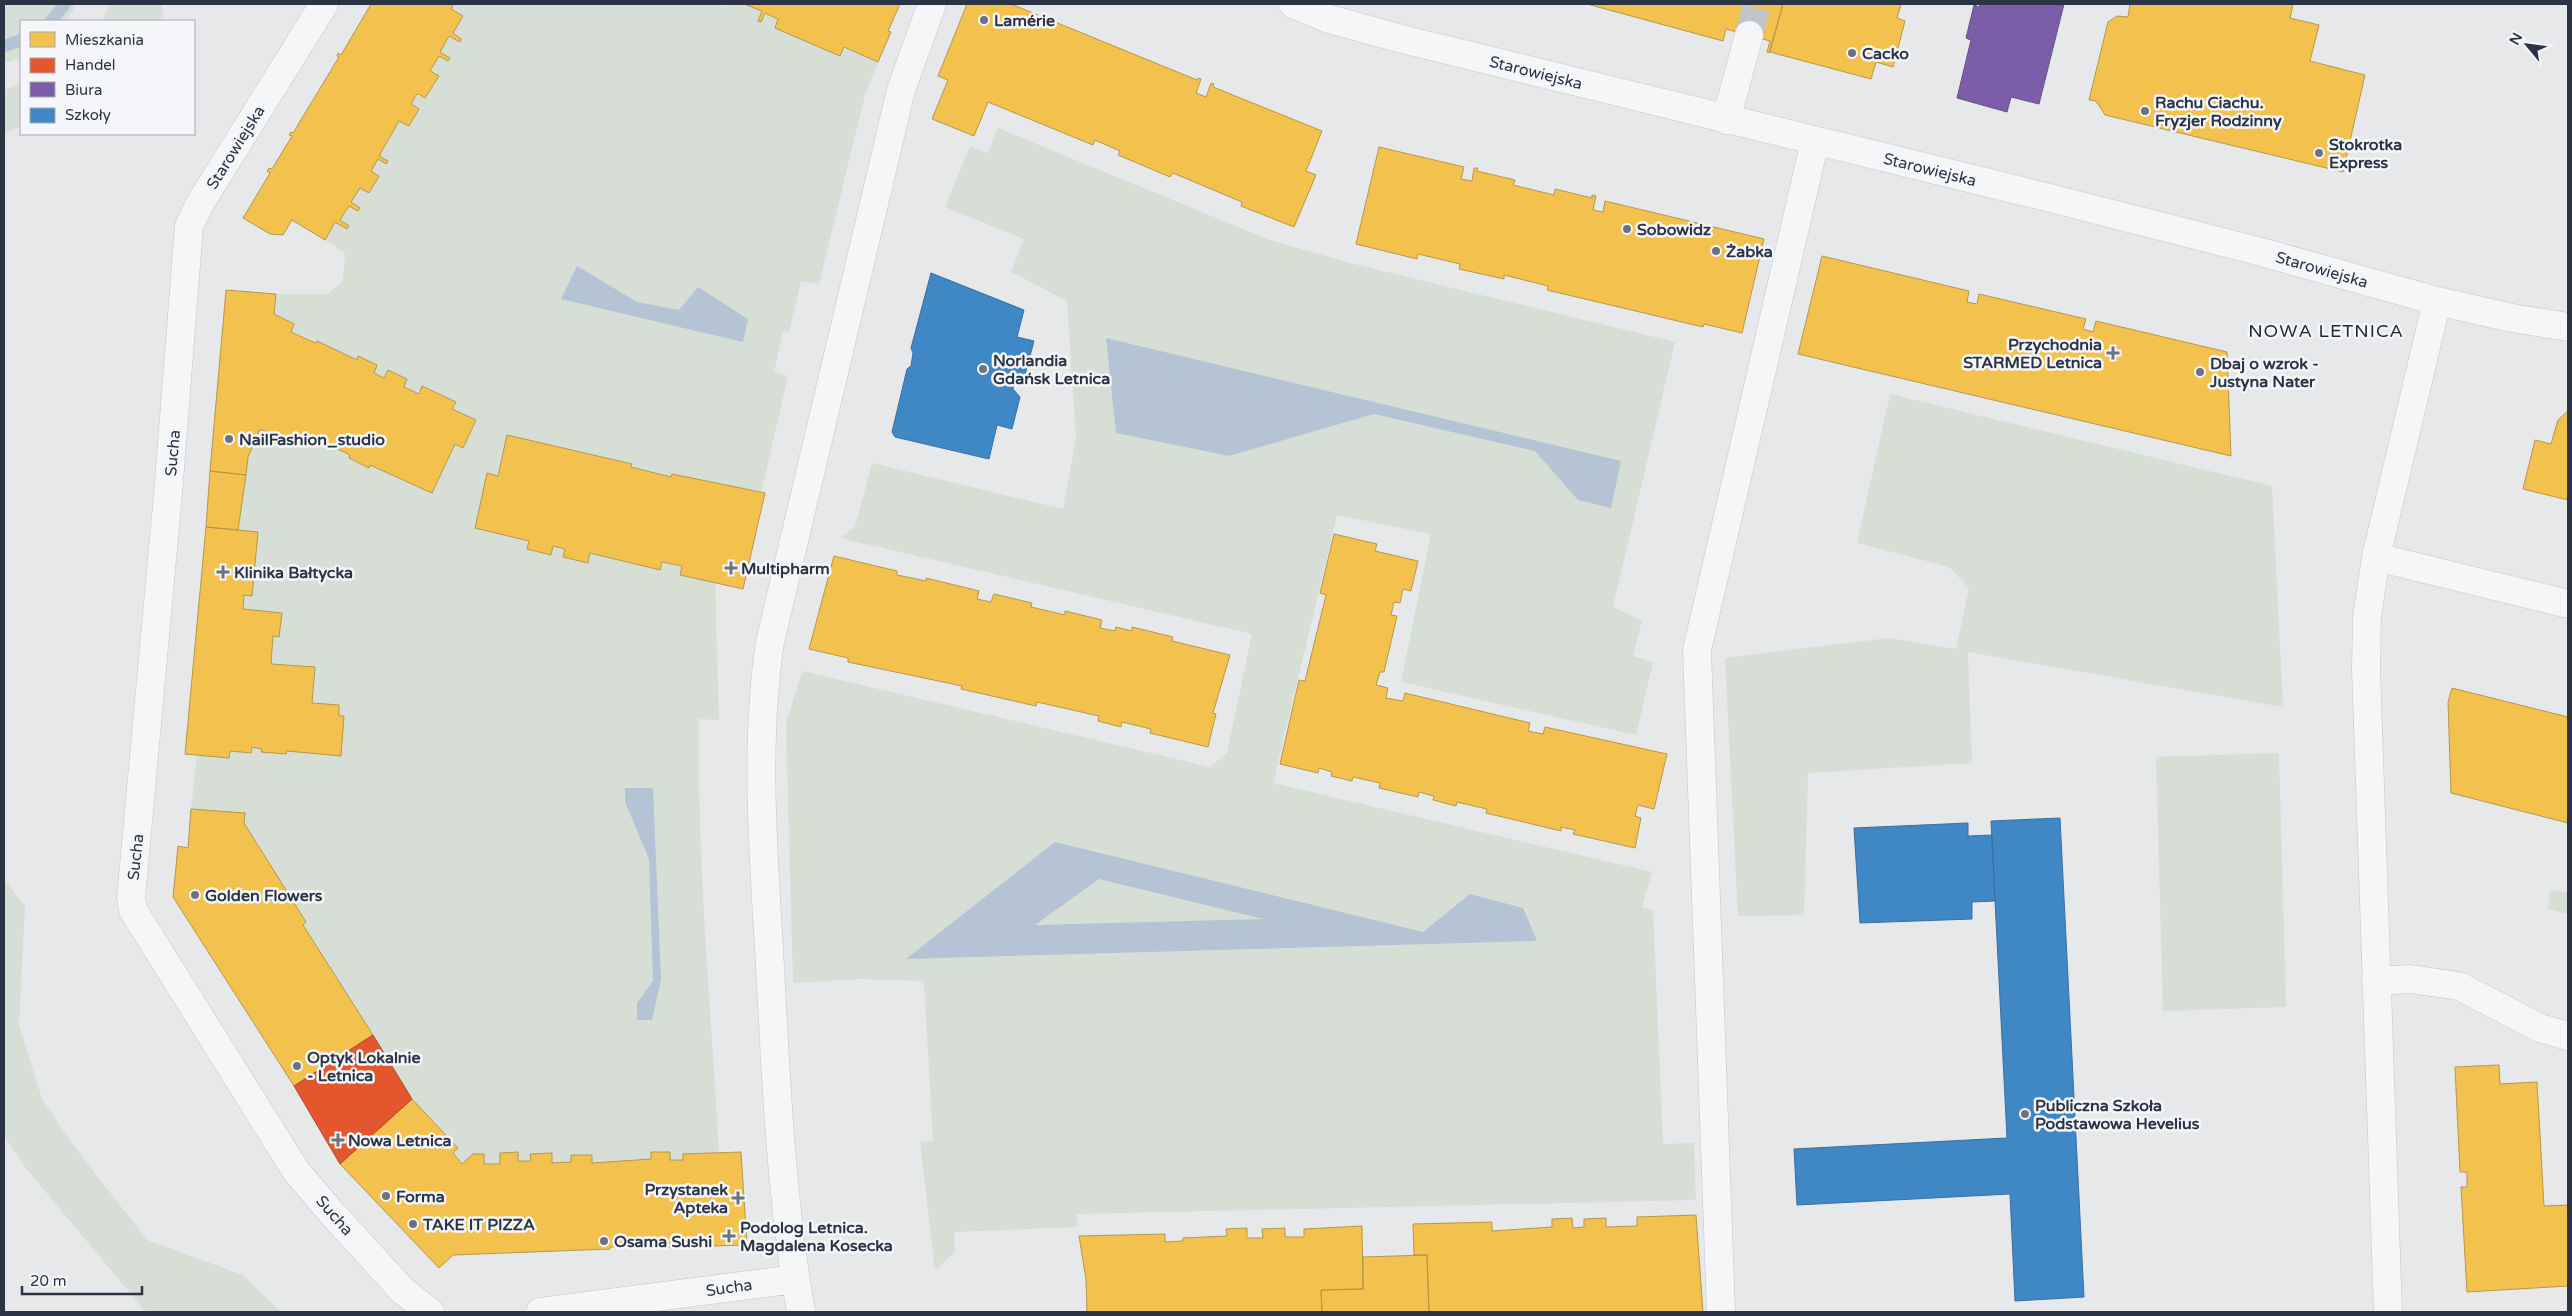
<svg xmlns="http://www.w3.org/2000/svg" width="2572" height="1316" viewBox="0 0 2572 1316" font-family="'Varela Round',sans-serif">
	<style>
		.green { fill: #d6ded6 }
		.water { fill: #b4c4d5; fill-rule: evenodd }
		.homes { fill: #f2c14e; stroke: #b6974b }
		.shops { fill: #e4572e; stroke: #ac4c35 }
		.offices { fill: #7b5ea7; stroke: #63518a }
		.schools { fill: #3f88c5; stroke: #396f9f }
		.lines { fill: none; stroke-linecap: round; stroke-linejoin: round }
		.stream { stroke: #b4c4d5; stroke-width: 12 }
		.minor-tunnel { stroke: #c1c4c9; stroke-width: 28; stroke-dasharray: 28 14; stroke-linecap: butt }
		.minor-casing { stroke: #c4c6c8; stroke-width: 29 }
		.minor { stroke: #f5f6f7; stroke-width: 28 }
		.poi-dot { fill: #6c737f; stroke: #f4f6f9; stroke-width: 2 }
		.labels { text-anchor: middle; stroke-width: 5; stroke-linejoin: round; paint-order: stroke }
		.poi-label { font-size: 16px; font-weight: bold; fill: #2b3445; stroke: #f4f6f9; text-anchor: start }
		.street-label { font-size: 16px; fill: #2b3445; stroke: #f4f6f9 }
		.neighbourhood-label { font-size: 18px; letter-spacing: 1px; fill: #1d2536; stroke: #f4f6f9 }
	</style>
	<rect width="100%" height="100%" fill="#e6e8ea"/>
	<!-- green -->
	<path class="green" d="M4 4H76L67 21H21V58L4 63Z
		M109 4H162L163 16 157 21H103Z
		M454 4H720L726 6 727 4H744L762 11 758 21 761 22 765 13 878 62 865 95 819 284 801 281 789 332 783 331 774 372 788 376 761 493 672 474 671 477 631 467 632 464 508 435 498 476 487 474 475 528 529 541 527 549 551 555 553 546 565 549 564 557 587 563 590 553 660 570 662 562 682 566 680 575 715 583 719 720 699 719C697 863 711 1009 719 1153L684 1154 683 1160H670V1152H651V1159L592 1163V1155H572L571 1162 552 1163 530 1155 531 1161H518V1152L500 1153V1164H484V1155L462 1164 453 1153 458 1148 412 1099 303 925 306 922 244 823 245 814 191 809 197 754 229 758 230 751 251 752 252 747 262 749V752L286 754 287 751 339 716V705L312 703 315 667 271 664 273 636H279L282 613 243 609 244 595H252L258 532 238 530 248 457 260 429 280 438 282 435 295 441 297 438 331 450 333 447 350 455 349 459 369 468 370 465 432 493 455 444 463 448 476 421 452 409 456 402 422 386 417 393 404 387 407 379 388 370 384 378 374 373 358 356 357 360 317 341 291 332 294 324 274 314 276 294H327L343 281 345 253 325 240 335 222 348 229 349 226 340 220 349 206 358 210 360 208 351 202 360 188 369 193 379 176 371 171 378 159 385 164 388 162 379 156 399 121 410 125 419 109 411 104 416 95 425 98 439 76 430 71 439 56 448 61 450 58 440 52 449 36 459 42 461 39 453 33 463 16 451 9Z
		M21 83V126L4 134V90Z
		M998 128 1270 240 1350 263 1675 342 1613 607 1642 621 1633 656 1653 662 1636 735 1401 682 1431 534 1337 515 1273 783 1652 872 1642 907 1653 910 1663 1144 1694 1143 1696 1200 1077 1214V1227L954 1232 955 1252 935 1270 920 1142 933 1141 924 981 860 979 793 983 786 724 802 671 1210 767 1227 753 1252 634 840 538 855 527 872 463 1063 509 1076 438 1067 301 1011 272 1024 239 945 207 970 146 988 153Z
		M1890 394 2272 486 2283 707 1968 652 1972 763 1808 773 1804 915 1738 916 1725 658 1889 638 1956 649 1969 588 1949 567 1857 543Z
		M2279 753 2286 1007 2163 1011 2156 757Z
		M4 879 25 906 19 1025 42 1099 70 1141 147 1240 243 1275 281 1312H146L25 1167 4 1136Z
		M2551 890 2568 892V914L2547 909Z"/>
	<!-- water -->
	<path class="water" d="M577 266 637 302 679 310 698 287 748 319 743 342 561 299Z
		M1106 338 1621 461 1611 508 1578 500 1535 451 1374 414 1229 456 1116 433Z
		M625 788H653L661 979 652 1020H637V1003L653 981 649 859 625 802Z
		M1055 842 1423 932 1470 894 1523 908 1537 941 906 959ZM1099 879 1263 919 1035 925Z"/>
	<!-- homes -->
	<path class="homes" d="M371 4H454L451 9 463 16 453 33 461 39 460 42 449 36 440 52 450 58 448 61 439 56 430 71 439 76 425 98 418 94 416 95 411 104 419 109 409 126 399 121 379 156 388 161 386 164 378 159 371 171 379 176 369 193 360 188 351 202 360 208 358 211 349 206 340 220 349 226 347 229 335 222 325 240 292 220 283 235 270 234 243 218 270 173 267 171 269 168 272 169 292 136 289 135 291 132 293 133 339 57 337 56 338 53 341 55Z
		M744 4H900L888 31 891 32 878 62 844 47 840 56 798 38 775 28 778 19 765 13 761 22 758 21 762 11Z
		M967 4H1011L1197 80 1198 78 1201 79 1196 93 1206 97 1211 83 1214 84 1213 87 1322 131 1306 171 1316 175 1294 227 1241 206 1242 202 1173 173 1170 177 1118 155 1120 151 1095 140 1093 145 988 102 974 136 932 119 948 80 938 76Z
		M1587 4H1783L1769 53 1767 52 1770 41 1726 29 1723 41Z
		M1783 4H1901L1897 18 1905 21 1893 67 1876 62 1871 79 1770 52Z
		M2130 4H2293L2290 18 2319 25 2310 61 2365 75 2343 172 2105 115 2096 101 2089 100 2108 22 2117 16 2128 17Z
		M1379 147 1464 167 1461 179 1472 181 1474 168H1478L1477 171 1515 180 1513 185 1554 195 1555 189 1592 198V195L1596 196 1593 210 1603 212 1605 201 1764 239 1742 333 1704 324 1703 327 1547 290 1548 286 1504 275V279L1459 269 1460 264 1418 254 1417 259 1356 244Z
		M1822 256 1969 291 1967 302 1977 304 1979 294 2086 319 2083 329 2093 332 2096 321 2227 352 2231 456 1798 354Z
		M226 290 276 294 274 314 294 324 291 332 316 343 317 341 357 360 358 356 377 365 374 373 384 378 388 370 407 379 404 387 417 393 419 394 422 386 456 402 452 409 476 420 463 448 455 444 432 493 370 465 369 468 349 458 350 455 333 447 331 450 314 442 313 445 297 438 296 441 282 435 280 438 260 429 248 457 246 475 210 471Z
		M2568 411V500L2523 489 2535 440 2551 444 2558 420Z
		M507 435 632 464 631 467 671 477 672 474 765 493 743 589 680 575 682 566 662 562 660 570 590 553 588 563 563 557 565 549 553 546 551 555 527 549 529 541 475 528 487 473 498 476Z
		M210 471 246 475 238 530 206 527Z
		M206 527 258 532 252 596 244 595 243 609 282 613 279 637 273 636 271 664 315 667 312 703 339 705V716H344L341 756 287 751 286 754 261 752 262 749 252 747 251 753 230 751 229 758 185 754Z
		M1334 534 1377 544 1375 551 1418 561 1411 591 1403 589 1400 603 1394 602 1391 615 1397 616 1384 672H1380L1376 685 1388 688 1386 698 1403 701 1405 693 1530 723 1528 731 1543 734 1545 727 1667 754 1654 809 1638 805 1635 816 1641 818 1635 848 1573 834 1575 830 1561 827V831L1486 813 1487 809 1457 802 1456 806 1433 800 1434 796 1419 792 1418 797 1379 788 1380 783 1353 777 1352 781 1331 776 1332 772 1319 768 1318 773 1280 764 1299 680 1305 681 1326 595 1320 593Z
		M834 556 897 571V575L926 581V578L979 591 977 599 991 602 994 594 1032 603 1031 607 1065 615V611L1102 620 1100 628 1115 631 1116 627 1132 631V627L1173 637 1172 641 1230 655 1213 713 1216 714 1208 747 1150 733 1151 729 1122 722 1121 727 1098 721 1099 716 1037 702 1036 706 961 689 962 686 848 662V658L809 649Z
		M2452 688 2568 717V823L2451 793 2448 702Z
		M191 809 245 813 244 823 306 922 303 925 373 1035 294 1086 173 897 178 846 188 848Z
		M2499 1065 2500 1084 2537 1082 2544 1206 2568 1205V1286L2467 1292 2461 1187H2467V1172H2460L2455 1067Z
		M412 1099 458 1148 453 1153 462 1164 473 1154H484V1164H500V1153L518 1152V1161H531L530 1154 552 1153V1163L571 1162V1155H592V1163L651 1159V1152H670V1160H683V1154L741 1152 747 1245 647 1248V1246L610 1247V1249L453 1255 439 1268 340 1164Z
		M1696 1215 1703 1312H1429L1427 1255H1414L1413 1224 1492 1222V1231L1552 1227V1219L1572 1218 1573 1228 1584 1227V1219L1606 1218V1227L1637 1226V1217Z
		M1362 1226 1363 1289 1321 1290 1322 1312H1087L1086 1279 1079 1236 1165 1234V1242L1183 1241V1238L1227 1236 1226 1229 1247 1228V1238H1263L1262 1229 1285 1228V1237H1304V1229Z
		M1427 1255 1429 1312H1322L1321 1290 1363 1289V1257Z"/>
	<!-- shops -->
	<path class="shops" d="M373 1035 412 1099 340 1164 294 1086Z"/>
	<!-- offices -->
	<path class="offices" d="M1980 4H2064L2039 104 2011 97 2007 112 1957 98 1971 40 1966 38 1974 5 1979 7Z"/>
	<!-- schools -->
	<path class="schools" d="M931 273 1024 310 1017 337 1034 341 1025 375 1016 377 1013 389 1020 397 1012 429 997 425 989 459 895 437 892 432 907 369 911 366 913 353 911 348Z
		M2060 818 2084 1297 2015 1301 2010 1194 1797 1205 1794 1149 2007 1138 1991 821Z
		M1968 823V836L1992 835 1995 901 1972 902V919L1860 923 1854 828Z"/>
	<g class="lines">
		<!-- stream -->
		<path class="stream" d="M51 21 65 4
			M4 46 21 40"/>
		<!-- minor-tunnel -->
		<path class="minor-tunnel" d="M1749 35 1757 4"/>
		<!-- minor casing -->
		<g class="minor-casing">
			<path id="minor" d="M324 4 199 205 189 226 168 494 131 898 133 910 296 1171 330 1211 403 1291 430 1312
				M1293 4 1329 19 1402 39 2042 196 2254 250 2437 301 2512 318 2568 327
				M1726 120 1749 35
				M2376 557 2568 604
				M2376 981 2410 979 2459 986 2540 1028 2568 1036
				M540 1312 795 1279
				M801 1312C781 1198 776 1082 770 966 764 859 754 749 770 642L901 90 932 4
				M1721 1312 1697 650 1815 141
				M2388 1312 2366 668 2367 617 2376 557 2437 301"/>
		</g>
		<!-- minor -->
		<use href="#minor" class="minor"/>
	</g>
	<!-- markers -->
	<g class="poi-dot">
		<circle cx="984" cy="20" r="5"/>
		<circle cx="1852" cy="53" r="5"/>
		<circle cx="2145" cy="111" r="5"/>
		<circle cx="2319" cy="153" r="5"/>
		<circle cx="1627" cy="229" r="5"/>
		<circle cx="1716" cy="251" r="5"/>
		<path d="M2110.5 345.5h5v5h5v5h-5v5h-5v-5h-5v-5h5z"/>
		<circle cx="983" cy="369" r="5"/>
		<circle cx="2200" cy="372" r="5"/>
		<circle cx="229" cy="439" r="5"/>
		<path d="M728.5 560.5h5v5h5v5h-5v5h-5v-5h-5v-5h5z"/>
		<path d="M220.5 564.5h5v5h5v5h-5v5h-5v-5h-5v-5h5z"/>
		<circle cx="195" cy="895" r="5"/>
		<circle cx="297" cy="1066" r="5"/>
		<circle cx="2025" cy="1114" r="5"/>
		<path d="M335.5 1132.5h5v5h5v5h-5v5h-5v-5h-5v-5h5z"/>
		<circle cx="386" cy="1196" r="5"/>
		<path d="M735.5 1190.5h5v5h5v5h-5v5h-5v-5h-5v-5h5z"/>
		<circle cx="413" cy="1224" r="5"/>
		<path d="M726.5 1228.5h5v5h5v5h-5v5h-5v-5h-5v-5h5z"/>
		<circle cx="604" cy="1241" r="5"/>
	</g>
	<g class="labels">
		<!-- poi labels -->
		<g class="poi-label">
			<text x="994" y="26">Lamérie</text>
			<text x="1862" y="59">Cacko</text>
			<text x="2155" y="108">Rachu Ciachu.<tspan x="2155" dy="18">Fryzjer Rodzinny</tspan></text>
			<text x="2329" y="150">Stokrotka<tspan x="2329" dy="18">Express</tspan></text>
			<text x="1637" y="235">Sobowidz</text>
			<text x="1726" y="257">Żabka</text>
			<text x="2102" y="350" text-anchor="end">Przychodnia<tspan x="2102" dy="18">STARMED Letnica</tspan></text>
			<text x="993" y="366">Norlandia<tspan x="993" dy="18">Gdańsk Letnica</tspan></text>
			<text x="2210" y="369">Dbaj o wzrok -<tspan x="2210" dy="18">Justyna Nater</tspan></text>
			<text x="239" y="445">NailFashion_studio</text>
			<text x="741" y="574">Multipharm</text>
			<text x="234" y="578">Klinika Bałtycka</text>
			<text x="205" y="901">Golden Flowers</text>
			<text x="307" y="1063">Optyk Lokalnie<tspan x="307" dy="18">- Letnica</tspan></text>
			<text x="2035" y="1111">Publiczna Szkoła<tspan x="2035" dy="18">Podstawowa Hevelius</tspan></text>
			<text x="348" y="1146">Nowa Letnica</text>
			<text x="728" y="1195" text-anchor="end">Przystanek<tspan x="728" dy="18">Apteka</tspan></text>
			<text x="396" y="1202">Forma</text>
			<text x="423" y="1230">TAKE IT PIZZA</text>
			<text x="740" y="1233">Podolog Letnica.<tspan x="740" dy="18">Magdalena Kosecka</tspan></text>
			<text x="614" y="1247">Osama Sushi</text>
		</g>
		<!-- street labels -->
		<g class="street-label">
			<text transform="translate(1536 72) rotate(14)" y="6">Starowiejska</text>
			<text transform="translate(235 147) rotate(-58)" y="6">Starowiejska</text>
			<text transform="translate(1930 169) rotate(14)" y="6">Starowiejska</text>
			<text transform="translate(2322 269) rotate(16)" y="6">Starowiejska</text>
			<text transform="translate(172 453) rotate(-85)" y="6">Sucha</text>
			<text transform="translate(135 857) rotate(-84)" y="6">Sucha</text>
			<text transform="translate(335 1215) rotate(49)" y="6">Sucha</text>
			<text transform="translate(729 1287) rotate(-8)" y="6">Sucha</text>
		</g>
		<!-- neighbourhood labels -->
		<g class="neighbourhood-label">
			<text x="2326" y="337">NOWA LETNICA</text>
		</g>
	</g>
	<!-- border -->
	<rect width="2572" height="1316" fill="none" stroke="#2b3445" stroke-width="10"/>
	<!-- legend -->
	<rect x="20" y="20" width="175" height="115" fill="#f4f6f9" stroke="#a4a8b1"/>
	<rect x="30" y="32" width="25" height="15" fill="#f2c14e" stroke="#a4a8b1"/>
	<text x="65" y="45" font-size="15" fill="#2b3445">Mieszkania</text>
	<rect x="30" y="58" width="25" height="15" fill="#e4572e" stroke="#a4a8b1"/>
	<text x="65" y="70" font-size="15" fill="#2b3445">Handel</text>
	<rect x="30" y="82" width="25" height="15" fill="#7b5ea7" stroke="#a4a8b1"/>
	<text x="65" y="95" font-size="15" fill="#2b3445">Biura</text>
	<rect x="30" y="108" width="25" height="15" fill="#3f88c5" stroke="#a4a8b1"/>
	<text x="65" y="120" font-size="15" fill="#2b3445">Szkoły</text>
	<!-- north arrow -->
	<g transform="translate(2527 45) rotate(299)" stroke="#f4f6f9" stroke-width="4" paint-order="stroke">
	<path d="M0-4L9 19L0 12L-9 19Z" fill="#2b3445"/>
	<text y="-8" font-size="14" font-weight="bold" text-anchor="middle" fill="#2b3445">N</text>
	</g>
	<!-- scale -->
	<path d="M22 1286v8h120v-8" fill="none" stroke="#2b3445" stroke-width="2.5"/>
	<text x="30" y="1286" font-size="15" fill="#2b3445" stroke="#f4f6f9" stroke-width="4" paint-order="stroke">20 m</text>
</svg>
